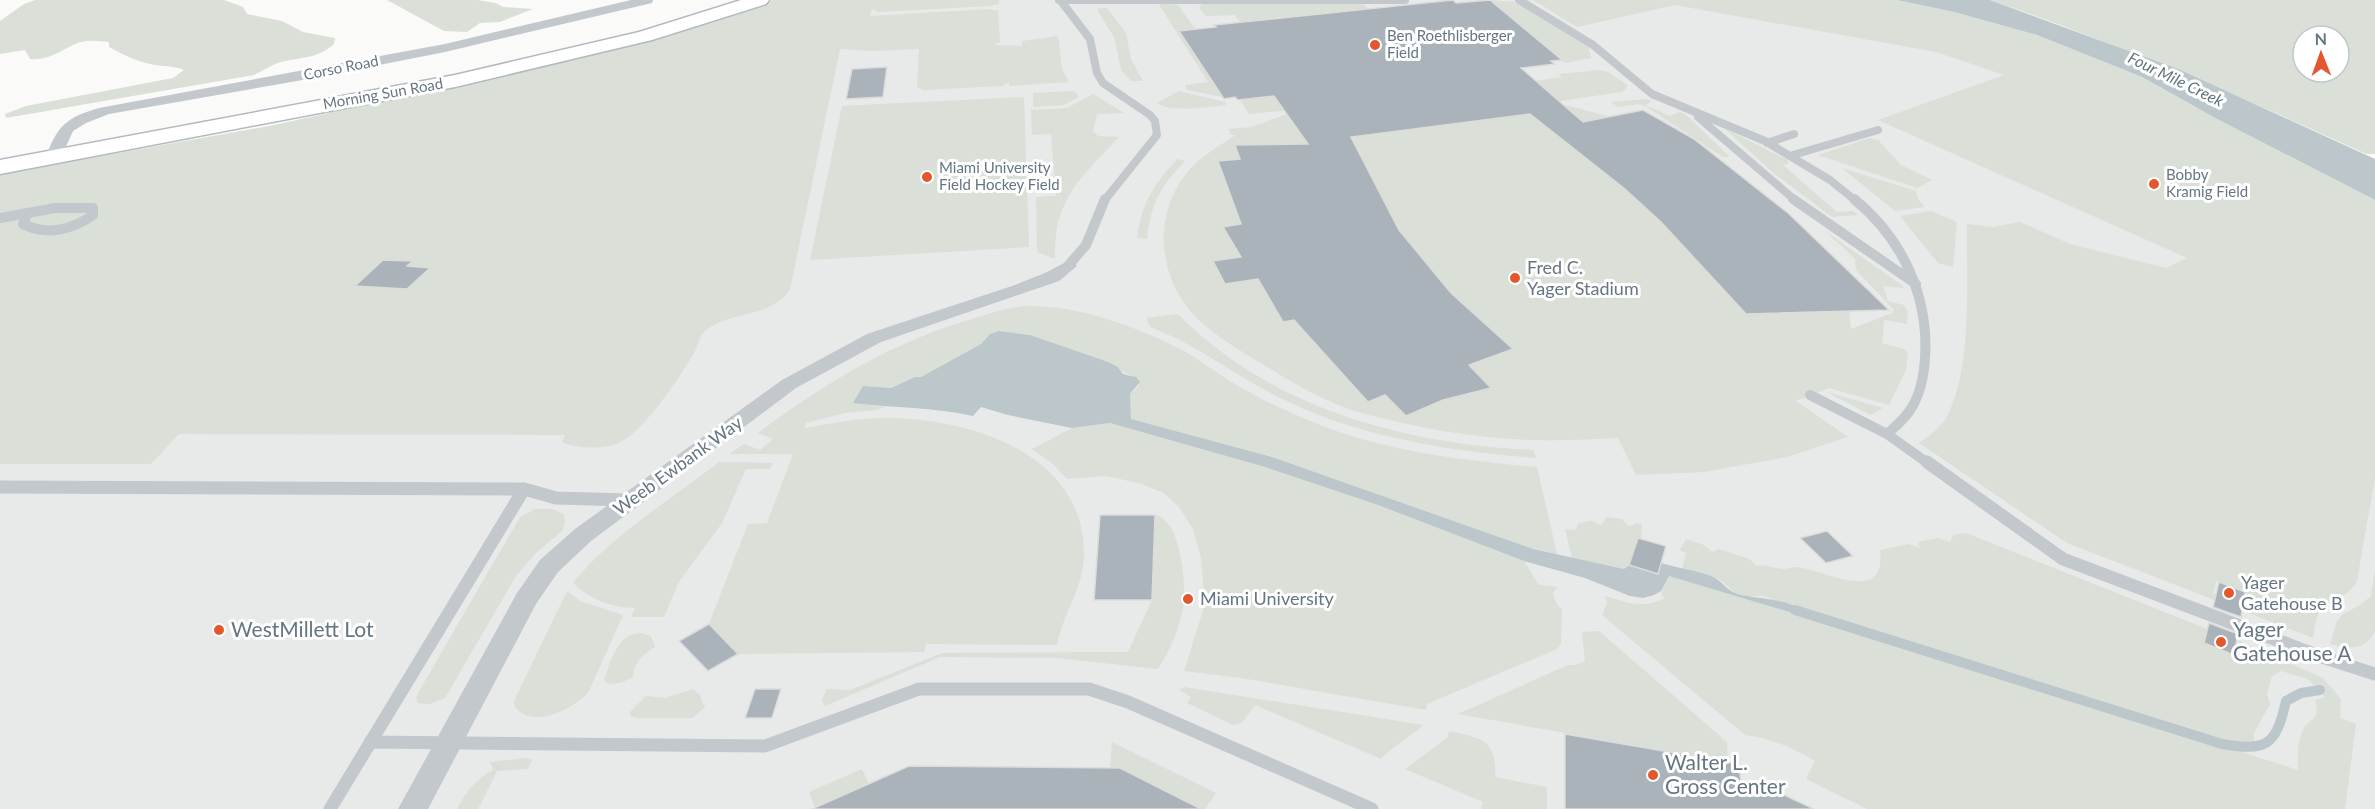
<svg xmlns="http://www.w3.org/2000/svg" width="2375" height="809" viewBox="0 0 2375 809" font-family="Lato,sans-serif">
	<style>
		.built { fill: #e8e9e9 }
		.green { fill: #dadfd7; fill-rule: evenodd }
		.water { fill: #bbc7cb }
		.lines { fill: none; stroke-linecap: round; stroke-linejoin: round }
		.stream { stroke: #bbc7cb; stroke-width: 10 }
		.building { fill: #aab3b9; stroke: #dcdcda; stroke-width: 1.5 }
		.secondary-casing { stroke: #b3babf; stroke-width: 3 }
		.service-far2 { stroke: #c3c8cc; stroke-width: 8 }
		.service-far1 { stroke: #c3c8cc; stroke-width: 10 }
		.service { stroke: #c3c8cc; stroke-width: 13 }
		.minor { fill: #c3c8cc; fill-rule: evenodd }
		.secondary { fill: #fff; fill-rule: evenodd }
		.poi-dot { fill: #e4572e; stroke: #fff; stroke-width: 2 }
		.labels { text-anchor: middle; stroke-width: 6; stroke-linejoin: round; paint-order: stroke }
		.far-poi-label { font-size: 15px; fill: #657683; stroke: #fff; text-anchor: start }
		.far-street-label { font-size: 15px; fill: #657683; stroke: #fff }
		.far-water-label { font-size: 16px; font-style: italic; fill: #60757c; stroke: #fff }
		.poi-label { font-size: 18px; fill: #657683; stroke: #fff; text-anchor: start }
		.street-label { font-size: 18px; fill: #657683; stroke: #fff }
		.near-poi-label { font-size: 21px; fill: #657683; stroke: #fff; text-anchor: start }
	</style>
	<rect width="100%" height="100%" fill="#fafaf8"/>
	<!-- built -->
	<path class="built" d="M760 0H1836L2375 219V809H0V379L661 325 318 105 455 81Z"/>
	<!-- green -->
	<path class="green" d="M35 0H224L243 7 247 14 282 21 303 32 335 38 334 44C318 58 304 57 285 61 274 63 264 70 254 75L6 118 5 114 26 106 173 78 184 70C173 65 162 67 150 64 136 61 122 54 109 47V42C98 41 85 39 75 44 60 51 48 61 30 59L25 50 0 54V21L24 4Z
		M387 0H478L496 3 503 7 533 9 500 22 480 23 467 32 444 31Z
		M774 0H999V4L991 6 878 12 872 9 870 16 990 9 998 11 1000 42 994 45 1022 46V41L1058 36 1062 69 1069 82 1009 86V82L1002 86 923 90 917 87 919 49 871 51 840 49 790 289C771 319 730 310 705 331 699 336 698 347 693 355 678 379 642 435 616 444 606 448 594 448 584 447 576 446 569 446 562 442L565 435 179 434 151 464H0V174L269 126 547 66 662 36Z
		M1490 0 1514 2 1574 38 1589 48 1591 58 1565 63Z
		M1533 0H1897L1954 12 2037 35 2142 77 2217 119 2375 200V477L2357 581C2346 601 2331 596 2321 610 2315 617 2315 629 2313 638L2067 543 1919 443C1929 436 1939 429 1946 418 1973 371 1966 278 1967 224L1993 227 2020 222 2070 244 2166 268 2187 258 1878 120 2004 75 1936 52 1675 5 1577 27ZM2216 581 2245 591 2243 605 2213 594Z
		M1990 0H2375V154H2366C2241 96 2120 45 1990 0ZM2303 36H2339V72H2303Z
		M1158 3 1178 5 1195 29 1179 31 1222 97 1187 90 1185 85 1208 82Z
		M1203 3H1355L1364 5 1369 9 1329 15 1327 13 1285 19 1283 17 1257 20 1258 22 1241 24 1235 15 1206 16 1199 8Z
		M1100 8H1107L1126 33 1131 59 1143 81H1131L1121 70 1114 37 1097 10Z
		M1600 70 1608 72 1627 85V88L1621 92 1554 102 1694 139 1788 213 1889 310 1849 311 1851 329 1892 313 1894 310 1856 270 1855 259 1825 231 1903 286 1904 288 1883 286 1888 301 1904 305 1908 312 1907 324 1884 320 1882 343 1904 349 1908 353 1906 370 1889 405 1829 388 1796 401 1848 437 1787 457 1704 472 1636 475 1618 438C1591 439 1564 441 1536 440 1479 439 1417 428 1362 413 1332 405 1298 386 1272 370 1247 355 1209 333 1191 312 1156 270 1154 211 1189 170 1202 156 1220 145 1236 135H1231L1228 129 1251 127 1301 109 1249 114 1240 100 1269 96 1535 81 1562 77 1559 74Z
		M1075 91 1079 97 1063 105 1033 107V93Z
		M1179 91 1225 102 1226 105C1209 107 1172 113 1157 103Z
		M1093 94 1124 113 1097 114 1093 132 1098 136 1119 137C1082 177 1053 198 1055 259L1037 252 1036 197 1056 196 1051 134 1032 135 1031 110 1067 108Z
		M1024 97 1029 247 810 260 842 106Z
		M1647 99 1652 101 1645 105 1670 116 1680 112 1685 114 1730 157H1723L1645 106 1638 104 1618 107 1611 102Z
		M1725 129 1786 159 1789 163 1783 165 1837 212 1853 211 1858 215 1832 217 1771 171Z
		M1870 138 1878 140 1901 165 1932 180 1917 188 1818 155Z
		M1177 159 1185 161C1160 187 1151 203 1147 239L1137 238C1141 205 1154 184 1177 159Z
		M1842 168 1916 191 1918 199 1925 207 1895 211Z
		M1931 211 1957 222 1953 267 1938 263 1900 216Z
		M1024 306C1079 305 1135 326 1184 351 1200 360 1214 371 1230 381 1252 395 1278 407 1303 418 1376 450 1457 460 1537 467L1557 554 1533 549 1272 457 1131 419 1130 394 1139 386V380C1132 374 1125 375 1118 367L1030 335 1016 333 990 334 981 344 921 377H915L891 388 863 386 854 403 885 407 877 410 845 413 806 423 804 428C830 424 857 418 885 418 968 418 1084 452 1084 554 1084 588 1063 613 1057 645L926 644 924 652 738 654 709 624 748 524 767 523 793 454H729L744 444 760 450 773 439 758 433C825 383 894 341 975 318 991 313 1007 308 1024 306Z
		M1178 314C1270 408 1404 444 1533 450L1536 458C1452 451 1368 439 1291 403 1242 381 1201 346 1150 327L1146 318Z
		M1827 392 1883 408 1870 415Z
		M1110 423 1265 467 1378 505 1524 561 1539 585 1557 587 1553 594 1557 605 1562 609 1561 644 1557 649 1427 704 1426 710 1241 678 1184 671 1205 604 1201 558 1193 529 1179 507 1164 493 1139 483 1105 476 1067 479 1054 465 1032 449 1072 428Z
		M719 462 773 463 770 469H746L722 523 679 582 664 617H631L635 608C611 608 590 599 573 583 608 538 673 498 719 462Z
		M535 509H552L564 514 565 524 562 531 536 553 516 576 445 698 430 704 418 703 416 699 418 693 520 517Z
		M1155 515C1181 519 1187 586 1183 608 1179 629 1170 651 1158 669L1057 658 940 657 825 706 822 701 826 689 850 690 942 653 1128 652 1152 600Z
		M1607 517 1622 519 1629 526 1637 523 1642 525 1641 539 1638 538 1629 565 1624 569 1572 558 1565 529 1576 530 1578 523 1591 521 1601 525Z
		M1966 533 2207 629 2204 643 2236 656 2239 641 2323 678 2341 699 2340 718 2356 724 2345 809H1867L1806 779 1815 761C1792 747 1772 739 1745 735L1602 615 1607 603 1605 596C1629 603 1640 609 1664 599L1661 591 1669 576 1978 668 2298 770C2298 758 2297 744 2302 732 2309 716 2321 723 2315 700L2325 697 2308 679 2281 671 2272 676 2267 694 2270 704 2254 733V744L2223 742 1800 610 1764 596H1746L1734 592 1723 582 1711 576 1682 569 1686 553 1680 550 1686 539 1704 545 1712 552 1719 549 1750 559 1756 566C1768 564 1771 568 1783 569 1788 569 1792 567 1797 567 1822 569 1887 607 1880 550L1908 544 1920 548 1918 542 1938 538 1950 542 1953 535Z
		M2375 569V631C2365 651 2349 649 2330 644L2337 621 2343 614 2360 605 2371 596Z
		M567 591 580 601 623 615 589 691C575 709 532 730 515 707L514 701Z
		M1599 631 1727 742 1728 762 1458 714 1568 665H1576L1585 661 1582 632Z
		M640 633 651 636 655 647C643 654 633 663 633 677L621 683 608 684 604 679C612 660 617 634 640 633Z
		M1184 687 1424 725 1384 755 1381 759 1255 705 1242 723 1233 725 1187 703 1191 697 1179 690Z
		M693 689 700 695 703 705 706 706 693 718H637L630 716V712L646 696 665 698Z
		M1449 731C1482 738 1497 740 1495 777L1547 787V809H1481L1483 802 1405 769 1447 738Z
		M1112 742 1216 793 1205 809H1201L1120 768H1110Z
		M527 758 532 760 528 769 497 771 478 809H457C466 791 475 780 493 770L490 762Z
		M862 769 869 784 815 808 809 792Z"/>
	<!-- water -->
	<path class="water" d="M1897 0H1990L2178 69 2375 159V200L2217 119 2142 77 2037 35 1954 12Z
		M999 331 1030 335 1108 362 1118 367 1123 374 1136 377 1140 382 1130 394 1131 419 1272 457 1533 549 1624 569 1629 565 1657 574 1661 563C1677 568 1695 570 1711 576 1721 580 1725 588 1733 592 1752 601 1794 595 1806 617L1669 576 1661 591 1654 595 1643 598 1630 596 1585 578 1524 561 1378 505 1265 467 1110 423 1072 428 1008 415 981 407 973 416C933 407 894 408 853 403L863 386 891 388 915 377H921L981 344 990 334Z"/>
	<g class="lines">
		<!-- stream -->
		<path class="stream" d="M1795 610 2222 744C2267 752 2276 745 2286 701L2301 693 2320 690"/>
	</g>
	<!-- building -->
	<path class="building" d="M1453 0 1456 3 1490 0 1562 60 1551 61 1555 64 1521 68 1583 122 1643 110 1694 139 1788 213 1889 310 1746 314 1661 222 1625 189 1530 114 1351 137 1399 230 1451 293 1513 349 1469 365 1491 388 1443 400 1406 416 1385 395 1368 402 1294 320 1283 322 1258 279 1225 284 1213 261 1241 257 1223 227 1241 224 1218 161 1240 159 1235 145 1308 144 1274 96 1238 100 1235 97 1224 99 1179 31 1216 27 1214 25Z
		M887 67 883 97 846 99 852 69Z
		M383 260 413 261 407 266 430 268 407 289 355 286Z
		M1100 515H1155L1152 600H1094Z
		M1827 531 1853 556 1826 563 1800 538Z
		M1638 538 1666 546 1658 574 1629 565Z
		M2219 582 2245 592 2241 617 2213 607Z
		M2209 623 2238 634 2234 655 2204 643Z
		M709 624 738 654 708 671 679 641Z
		M755 689H781L772 718H745Z
		M1565 734 1739 764 1741 783 1769 788 1814 809H1565Z
		M909 766 1120 768 1201 809H812Z"/>
	<g class="lines">
		<!-- secondary casing -->
		<g class="secondary-casing">
			<path id="secondary" d="M741 0H769L766 4 652 40 455 87 0 174V160L455 75 639 32Z"/>
		</g>
		<!-- service-far2 -->
		<path class="service-far2" d="M1059 0H1405
			M1519 0 1593 45 1652 94 1765 141 1830 180 1856 201
			M1061 1 1090 39 1097 73 1103 83 1150 115 1155 121 1157 135 1104 201
			M1698 117 1796 201
			M1767 143 1794 134
			M1793 155 1878 130"/>
		<!-- service-far1 -->
		<path class="service-far1" d="M1793 199 1916 284
			M1854 199C1902 238 1929 296 1925 358 1924 375 1921 392 1912 407 1906 418 1896 426 1887 434
			M0 218 55 208H93V215C72 230 46 236 23 224L27 215
			M1068 266 1086 245 1105 199
			M1810 395 1887 434 1929 464"/>
		<!-- service -->
		<path class="service" d="M1927 462 2063 559 2319 656 2375 674
			M0 487 524 489 556 498 628 500
			M370 742 765 746 919 689H1089L1128 702 1372 809
			M330 809 524 489"/>
		<!-- minor -->
		<path class="minor" d="M631 0H653L652 3 445 52 308 79 109 114 86 123 73 131 60 160 54 162 46 157C57 126 67 117 99 108L445 44Z
			M1068 261 1074 262 1077 266 1059 281 881 342 796 388 591 541 558 572 536 604 428 809H398L517 593 540 560 575 529 782 380 867 334 1015 285 1045 273Z"/>
		<!-- secondary -->
		<use href="#secondary" class="secondary"/>
	</g>
	<!-- markers -->
	<g class="poi-dot">
		<circle cx="1375" cy="45" r="6"/>
		<circle cx="927" cy="177" r="6"/>
		<circle cx="2154" cy="184" r="6"/>
		<circle cx="1515" cy="278" r="6"/>
		<circle cx="2229" cy="593" r="6"/>
		<circle cx="1188" cy="599" r="6"/>
		<circle cx="219" cy="630" r="6"/>
		<circle cx="2221" cy="642" r="6"/>
		<circle cx="1653" cy="775" r="6"/>
	</g>
	<g class="labels">
		<!-- far-poi labels -->
		<g class="far-poi-label">
			<text x="1387" y="41">Ben Roethlisberger<tspan x="1387" dy="17">Field</tspan></text>
			<text x="939" y="173">Miami University<tspan x="939" dy="17">Field Hockey Field</tspan></text>
			<text x="2166" y="180">Bobby<tspan x="2166" dy="17">Kramig Field</tspan></text>
		</g>
		<!-- far-street labels -->
		<g class="far-street-label">
			<text transform="translate(341 68) rotate(-11)" y="5">Corso Road</text>
			<text transform="translate(383 94) rotate(-10)" y="5">Morning Sun Road</text>
		</g>
		<!-- far-water labels -->
		<g class="far-water-label">
			<text transform="translate(2176 79) rotate(26)" y="6">Four Mile Creek</text>
		</g>
		<!-- poi labels -->
		<g class="poi-label">
			<text x="1527" y="274">Fred C.<tspan x="1527" dy="21">Yager Stadium</tspan></text>
			<text x="2241" y="589">Yager<tspan x="2241" dy="21">Gatehouse B</tspan></text>
			<text x="1200" y="605">Miami University</text>
		</g>
		<!-- street labels -->
		<g class="street-label">
			<text transform="translate(678 466) rotate(-36)" y="6">Weeb Ewbank Way</text>
		</g>
		<!-- near-poi labels -->
		<g class="near-poi-label">
			<text x="231" y="637">WestMillett Lot</text>
			<text x="2233" y="637">Yager<tspan x="2233" dy="24">Gatehouse A</tspan></text>
			<text x="1665" y="770">Walter L.<tspan x="1665" dy="24">Gross Center</tspan></text>
		</g>
	</g>
	<!-- north arrow -->
	<g transform="translate(2321 54) rotate(359)"><circle r="28" fill="#ffffff" stroke="#c1c8cd" stroke-width="1.5"/>
	<path d="M0-4.5L10 22L0 15L-10 22Z" fill="#e4572e"/>
	<text y="-9" font-size="16" font-weight="bold" text-anchor="middle" fill="#657683">N</text>
	</g>
</svg>
